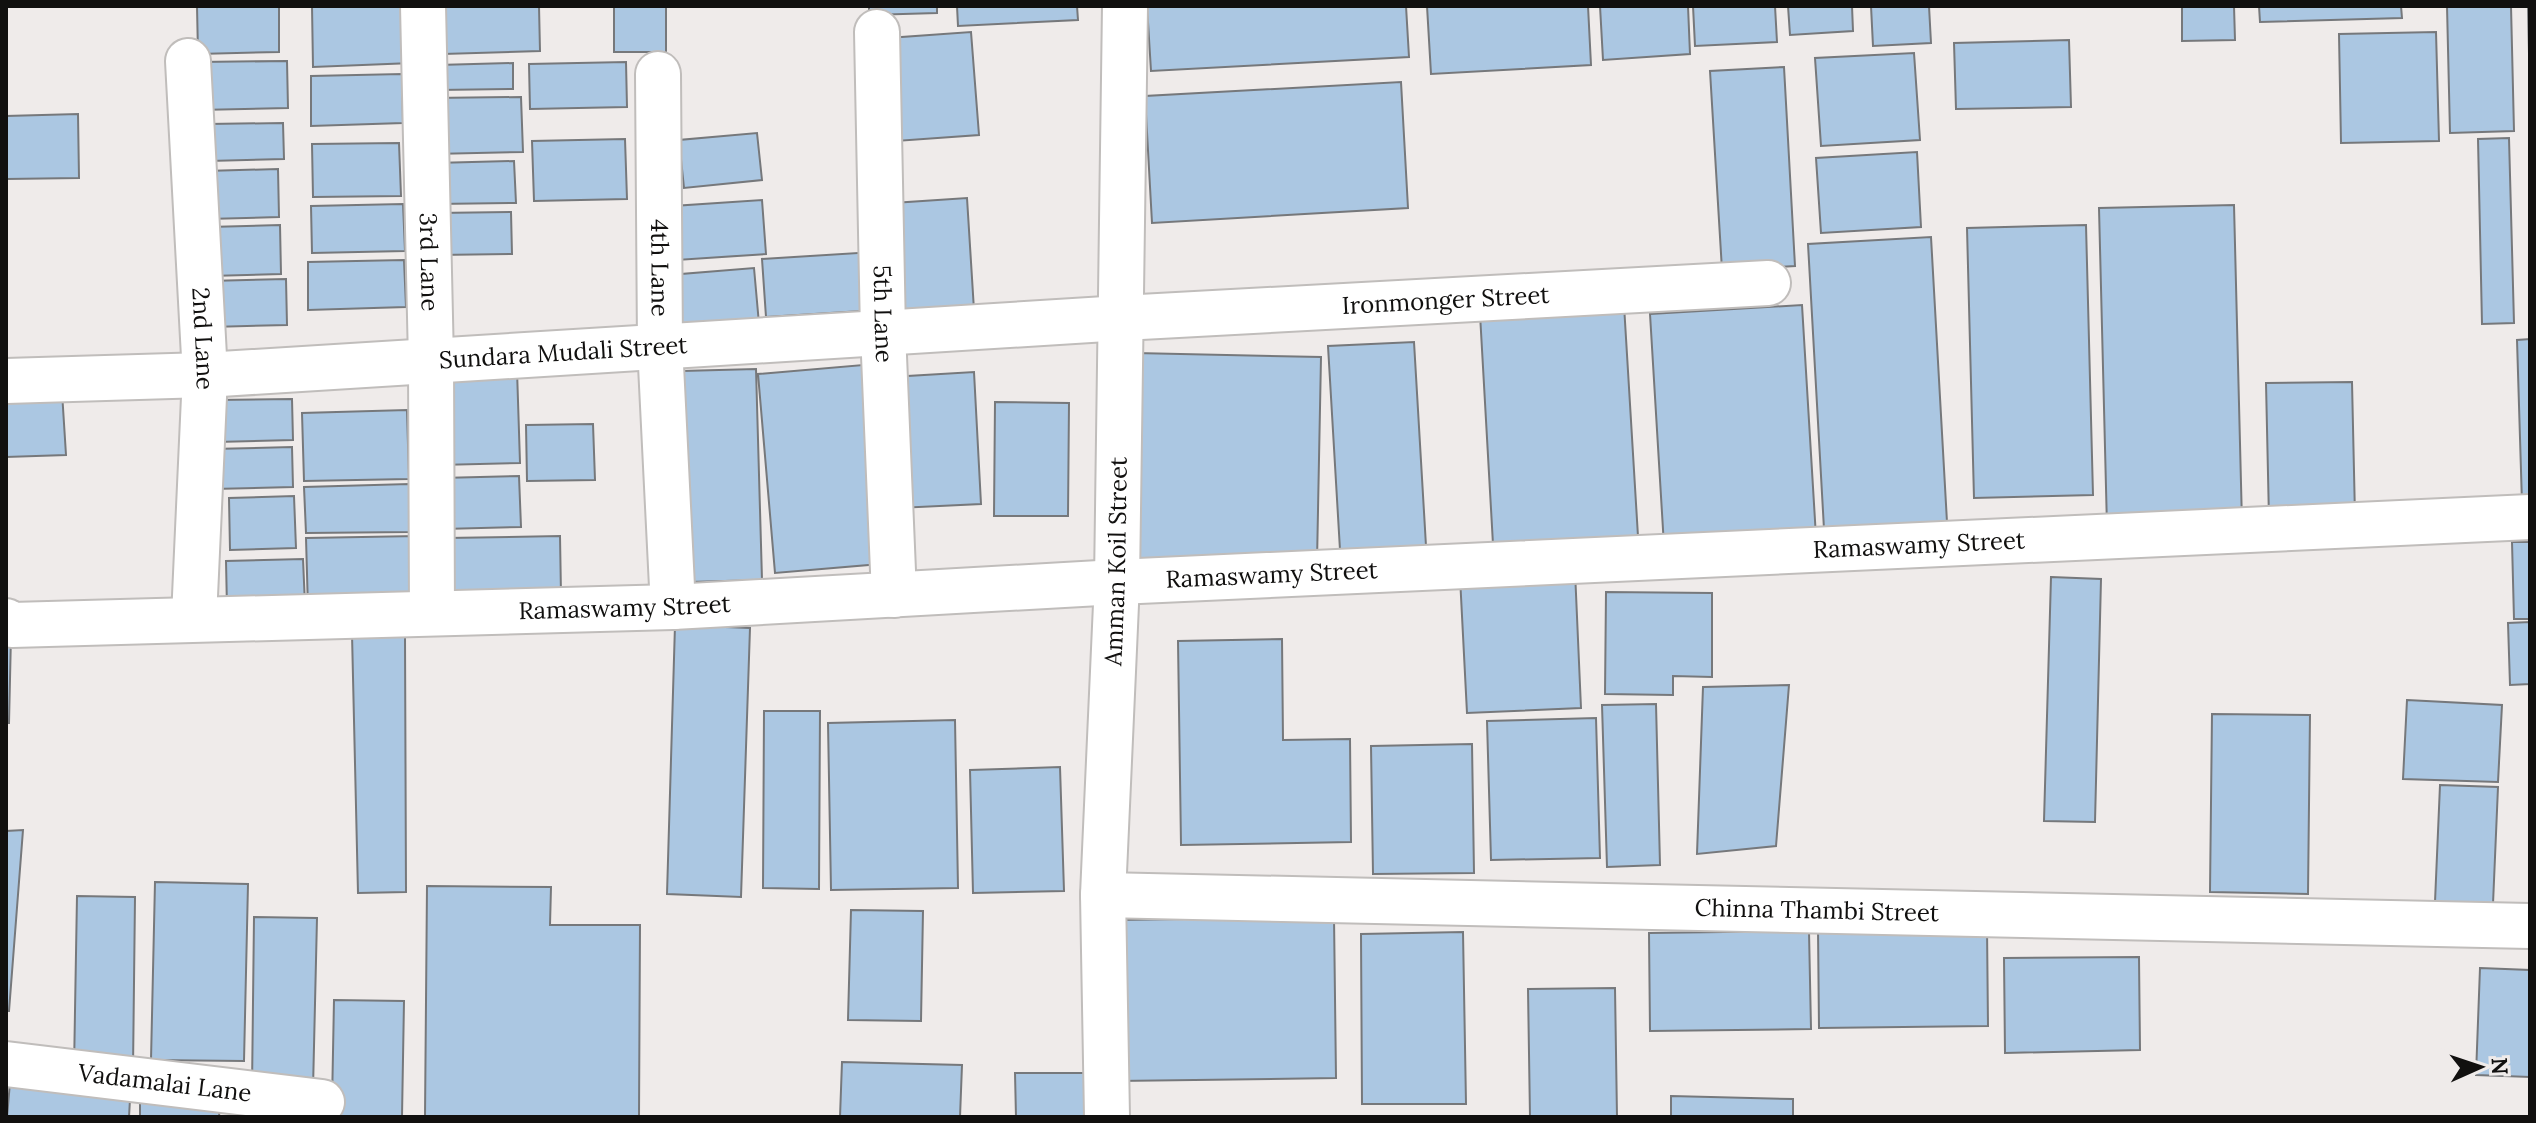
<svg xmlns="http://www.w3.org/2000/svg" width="2536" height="1123" viewBox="0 0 2536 1123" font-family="Lora,serif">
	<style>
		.building { fill: #abc7e2; stroke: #76787b; stroke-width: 2 }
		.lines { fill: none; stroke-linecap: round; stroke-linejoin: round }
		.street-casing { stroke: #c0bdbb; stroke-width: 48 }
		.street { stroke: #fff; stroke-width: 44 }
		.labels { text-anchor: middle; stroke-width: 6; stroke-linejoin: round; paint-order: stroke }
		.street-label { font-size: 24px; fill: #11100f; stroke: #efebea }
	</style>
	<rect width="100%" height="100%" fill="#efebea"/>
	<!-- building -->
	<path class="building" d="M197 6H279V52L198 54Z
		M312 6H411L412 63 313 67Z
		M442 6H539L540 51 443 54Z
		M614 6H666V52H614Z
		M869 6H937V13L869 15Z
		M957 6H1077L1078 20 958 26Z
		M1147 6H1406L1409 57 1151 71Z
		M1427 6H1588L1591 65 1431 74Z
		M1600 6H1688L1690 54 1603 60Z
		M1693 6H1775L1777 42 1695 46Z
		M1788 6H1852L1853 31 1790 35Z
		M1871 6H1929L1931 43 1873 46Z
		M2182 6H2234L2235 40 2182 41Z
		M2259 6H2401L2402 18 2260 22Z
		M2447 6H2511L2514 131 2450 133Z
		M2528 6H2530V101Z
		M971 32 979 135 896 141 888 38Z
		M2436 32 2439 141 2341 143 2339 34Z
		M2069 40 2071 107 1956 109 1954 43Z
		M1914 53 1920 140 1821 146 1815 58Z
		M287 61 288 108 199 110V62Z
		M626 62 627 107 530 109 529 64Z
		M513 63V89L438 90V65Z
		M1784 67 1795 266 1722 270 1710 71Z
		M402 74 403 123 311 126V76Z
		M1401 82 1408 208 1152 223 1145 96Z
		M521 97 523 152 433 154 432 98Z
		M78 114 79 178 6 179V116Z
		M283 123 284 159 209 161 208 124Z
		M757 133 762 180 684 188 679 140Z
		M2509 138 2514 323 2482 324 2478 139Z
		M625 139 627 199 534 201 532 141Z
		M399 143 401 196 313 197 312 144Z
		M1917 152 1921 227 1821 233 1816 158Z
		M514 161 516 203 436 204 435 163Z
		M278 169 279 217 207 219 206 171Z
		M967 198 974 310 900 315 893 203Z
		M762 200 766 254 677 260 673 206Z
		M403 204 405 251 312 253 311 206Z
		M2234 205 2242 523 2107 527 2099 208Z
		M511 212 512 254 437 255 436 213Z
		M280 225 281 274 210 276 209 227Z
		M2086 225 2093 495 1974 498 1967 228Z
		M1931 237 1948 540 1825 547 1808 244Z
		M874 252 878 310 766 317 762 259Z
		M404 260 406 307 308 310V262Z
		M754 268 759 324 673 330 669 275Z
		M286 279 287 325 211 327 209 281Z
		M1624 305 1639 553 1494 562 1480 314Z
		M1802 305 1816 537 1664 546 1650 314Z
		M2530 339V503H2522L2517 340Z
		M1414 342 1426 546 1340 550 1328 346Z
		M1135 353 1321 357 1317 562 1132 558Z
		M863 365 880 564 775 573 758 374Z
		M756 369 762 580 688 582 682 371Z
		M517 370 520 463 439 465 437 372Z
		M974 372 981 504 898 508 891 377Z
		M2352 382 2355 516 2269 519 2266 383Z
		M62 392 66 455 6 457V394Z
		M292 399 293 440 216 442 215 400Z
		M995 402 1069 403 1068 516H994Z
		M407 410 409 479 304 481 302 413Z
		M593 424 595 480 527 481 526 425Z
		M292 447 293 487 213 489 212 449Z
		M519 476 521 527 443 529 441 478Z
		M409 484 410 532 306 533 304 487Z
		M294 496 296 548 230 550 229 498Z
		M418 536 420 606 308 609 306 538Z
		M560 536 561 595 448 597 446 538Z
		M2512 542H2530V619H2514Z
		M303 559 305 605 227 608 226 561Z
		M1575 571 1581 708 1467 713 1460 577Z
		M2051 577 2101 579 2095 822 2044 821Z
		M1606 592 1712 593V677L1673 676V695L1605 694Z
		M2530 622V684L2510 685 2508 623Z
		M675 625 750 628 741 897 667 894Z
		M352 634 405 636 406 892 358 893Z
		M6 635H11L9 723H6Z
		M1282 639 1283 740 1350 739 1351 842 1181 845 1178 641Z
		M1789 685 1776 846 1697 854 1703 687Z
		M2407 700 2502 705 2498 782 2403 779Z
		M1656 704 1660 865 1607 867 1602 705Z
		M764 711H820L819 889 763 888Z
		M2212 714 2310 715 2308 894 2210 892Z
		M1596 718 1600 858 1491 860 1487 721Z
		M955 720 958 888 831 890 828 723Z
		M1472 744 1474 873 1373 874 1371 746Z
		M1060 767 1064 891 973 893 970 770Z
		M2440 785 2498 787 2493 904 2435 902Z
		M23 830 9 1011H6V831Z
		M155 882 248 884 244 1061 151 1060Z
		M427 886 551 887 550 925H640L639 1117H425Z
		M77 896 135 897 133 1069H74Z
		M851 910 923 911 921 1021 848 1020Z
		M254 917 317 918 313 1089 252 1088Z
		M1334 917 1336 1078 1117 1081 1116 920Z
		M1987 927 1988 1026 1819 1028 1818 929Z
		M1809 931 1811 1029 1650 1031 1649 933Z
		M1463 932 1466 1104H1362L1361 934Z
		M2139 957 2140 1050 2005 1053 2004 958Z
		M2480 968 2530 970V1077L2476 1075Z
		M1615 988 1617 1117H1530L1528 989Z
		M334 1000 404 1001 402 1117H234V1103L332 1104Z
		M842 1062 962 1065 960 1117H840Z
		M11 1071 131 1081 129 1117H7Z
		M1015 1073H1100V1117H1016Z
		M1671 1096 1793 1099V1117H1671Z
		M140 1101 220 1104 219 1117H140Z"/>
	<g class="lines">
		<!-- street casing -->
		<g class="street-casing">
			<g id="street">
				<path id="s1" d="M423 6 431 361 432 613"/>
				<path id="s2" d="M877 32 883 332 894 595"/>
				<path id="s3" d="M188 61 205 375 194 618"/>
				<path id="s4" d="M658 74 660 345 673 607"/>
				<path id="s5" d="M6 381 205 375 1122 318 1768 283"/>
				<path id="s6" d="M6 621 12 625 673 607 1117 582 2530 517"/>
				<path id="s7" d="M1103 895 2530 926"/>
				<path id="s8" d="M6 1064 322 1102"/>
				<path id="s9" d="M1107 1117 1103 895 1117 582 1125 6"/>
			</g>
		</g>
		<!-- street -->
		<use href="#street" class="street"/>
	</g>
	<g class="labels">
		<!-- street labels -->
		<g class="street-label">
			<text dy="8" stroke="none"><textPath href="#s1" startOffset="256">3rd Lane</textPath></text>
			<text dy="8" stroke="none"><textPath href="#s4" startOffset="194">4th Lane</textPath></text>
			<text dy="8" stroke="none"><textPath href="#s5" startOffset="1442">Ironmonger Street</textPath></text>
			<text dy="8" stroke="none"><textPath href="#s2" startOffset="282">5th Lane</textPath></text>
			<text dy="8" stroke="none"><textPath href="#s3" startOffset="278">2nd Lane</textPath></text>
			<text dy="8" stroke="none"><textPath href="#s5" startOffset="558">Sundara Mudali Street</textPath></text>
			<text dy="8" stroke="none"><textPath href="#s6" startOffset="1916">Ramaswamy Street</textPath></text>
			<text dy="8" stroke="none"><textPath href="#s9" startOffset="556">Amman Koil Street</textPath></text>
			<text dy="8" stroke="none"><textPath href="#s6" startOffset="1268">Ramaswamy Street</textPath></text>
			<text dy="8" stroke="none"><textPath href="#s6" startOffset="620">Ramaswamy Street</textPath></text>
			<text dy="8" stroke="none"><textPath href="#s7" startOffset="714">Chinna Thambi Street</textPath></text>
			<text dy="8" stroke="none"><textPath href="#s8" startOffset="160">Vadamalai Lane</textPath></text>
		</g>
	</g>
	<!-- border -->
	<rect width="2536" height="1123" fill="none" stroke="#11100f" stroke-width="16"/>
	<!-- north arrow -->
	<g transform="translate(2480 1067) rotate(87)" stroke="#efebea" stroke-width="6" paint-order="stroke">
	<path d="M0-6L14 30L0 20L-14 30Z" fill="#11100f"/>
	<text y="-12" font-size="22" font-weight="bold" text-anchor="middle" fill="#11100f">N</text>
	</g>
</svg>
